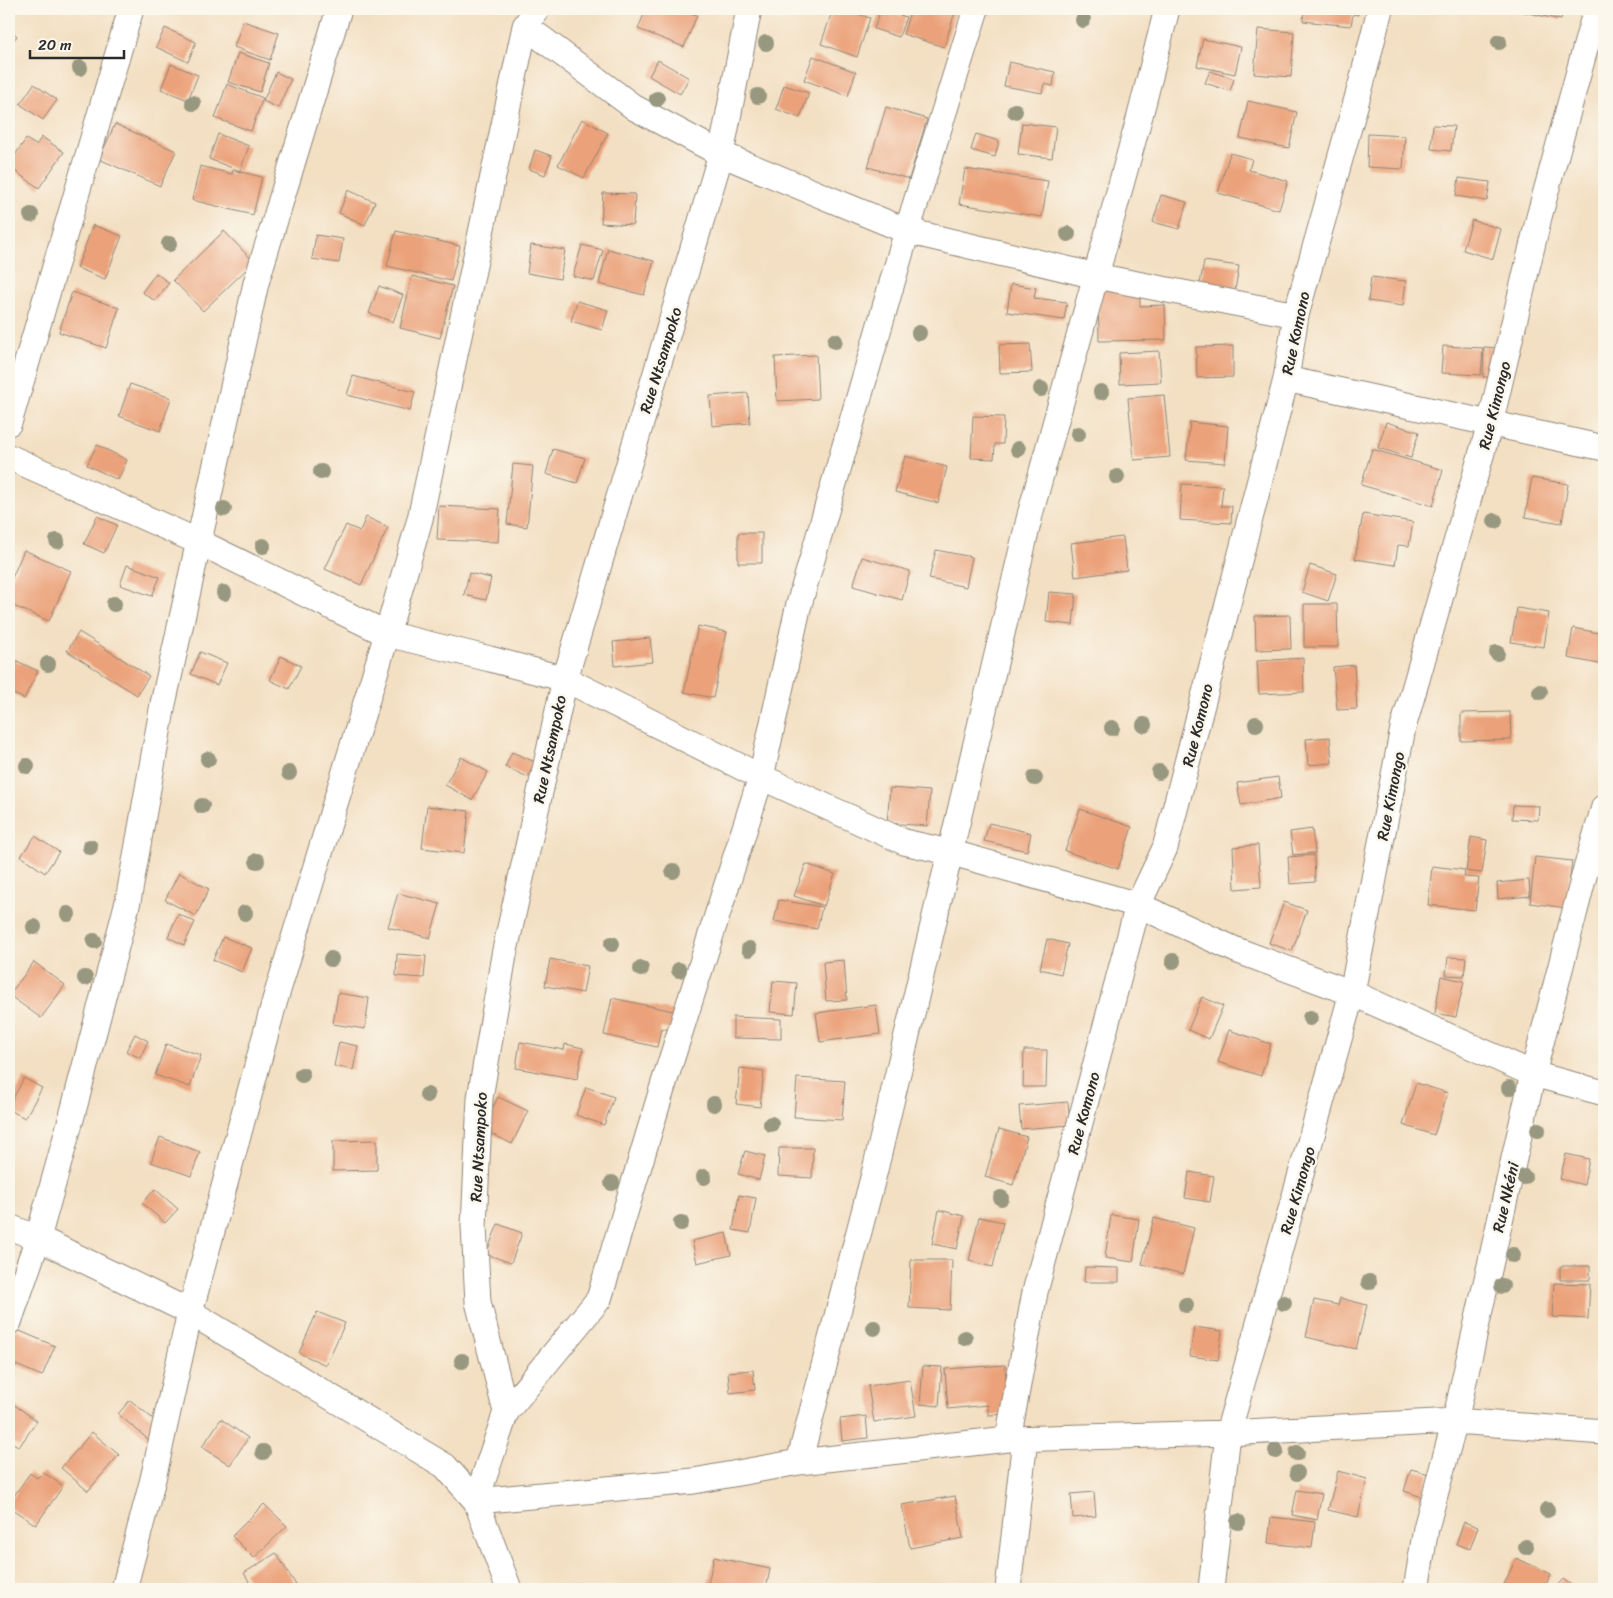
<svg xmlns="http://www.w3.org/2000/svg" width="1613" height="1598" viewBox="0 0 1613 1598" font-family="Sriracha,sans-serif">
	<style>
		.building { fill: #eba179 }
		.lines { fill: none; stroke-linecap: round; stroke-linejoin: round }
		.street-casing { stroke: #8f8576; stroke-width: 27 }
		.street { stroke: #fff; stroke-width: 25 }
		.tree { fill: #97987f }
		.labels { text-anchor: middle; stroke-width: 5; stroke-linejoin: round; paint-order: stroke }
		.street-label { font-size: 16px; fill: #2b2b2b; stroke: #fbf7ec }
	</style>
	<rect width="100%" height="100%" fill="#fbf7ec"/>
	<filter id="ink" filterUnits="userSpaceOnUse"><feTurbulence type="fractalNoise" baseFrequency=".02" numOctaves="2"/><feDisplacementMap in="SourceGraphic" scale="10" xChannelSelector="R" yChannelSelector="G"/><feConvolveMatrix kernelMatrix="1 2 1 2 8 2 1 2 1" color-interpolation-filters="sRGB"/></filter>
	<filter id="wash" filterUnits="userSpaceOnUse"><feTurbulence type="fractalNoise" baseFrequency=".0096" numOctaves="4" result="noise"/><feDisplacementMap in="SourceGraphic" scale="20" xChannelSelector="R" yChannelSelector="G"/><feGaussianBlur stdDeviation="1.12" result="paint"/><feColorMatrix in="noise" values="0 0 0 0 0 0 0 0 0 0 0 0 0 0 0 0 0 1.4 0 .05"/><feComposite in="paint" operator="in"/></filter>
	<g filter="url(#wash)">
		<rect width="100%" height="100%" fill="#f3dfc2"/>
		<g id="blocks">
			<!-- building -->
			<path class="building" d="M646 9H679L697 15 684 47 638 29Z
				M833 9H843L870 18 857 57 821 44Z
				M881 9 906 17 899 37 874 29Z
				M911 9H956L944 47 903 34Z
				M1304 9H1359L1358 15 1353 14 1351 26 1303 21Z
				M1519 9H1563L1561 20 1519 11Z
				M243 21 279 33 270 60 234 47Z
				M165 28 196 42 188 62 156 47Z
				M9 29 17 36 9 46Z
				M1258 29 1294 32 1291 77 1254 74Z
				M1203 39 1241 47 1235 74 1197 66Z
				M238 53 269 63 260 92 228 82Z
				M813 56 856 72 848 96 804 80Z
				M658 60 689 78 680 94 649 76Z
				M1009 62 1055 72 1053 86 1044 84 1042 93 1004 86Z
				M171 64 198 75 188 100 161 89Z
				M1210 71 1234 79 1230 91 1205 83Z
				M276 72 291 79 278 108 263 101Z
				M34 84 57 100 43 120 20 104Z
				M227 84 263 98 251 131 215 118Z
				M784 85 809 93 800 118 776 109Z
				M1248 101 1297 112 1289 148 1240 138Z
				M886 107 927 119 909 179 868 167Z
				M582 119 608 133 584 178 558 165Z
				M1022 123 1056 127 1052 158 1018 154Z
				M115 124 176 151 160 186 99 159Z
				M1433 125 1454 126 1451 151 1431 149Z
				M218 134 249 146 240 171 209 159Z
				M976 134 999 141 995 157 971 150Z
				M1368 134 1405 136 1403 169 1367 167Z
				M42 137 64 152 39 188 9 167V164L26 139 36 145Z
				M535 150 552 156 545 175 529 169Z
				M1230 153 1252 159 1249 170 1288 181 1279 210 1218 193Z
				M200 166 232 174 233 170 262 177 253 215 192 200Z
				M965 169 1048 181 1042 217 959 204Z
				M1459 178 1490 182 1487 201 1456 196Z
				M348 190 375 202 365 225 339 213Z
				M603 193 635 194 633 225 601 223Z
				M1161 195 1187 202 1179 229 1153 222Z
				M1472 220 1501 229 1493 259 1463 250Z
				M93 225 122 236 105 279 77 268Z
				M224 231 254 262 203 311 173 280Z
				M396 231 460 246 451 281 387 266Z
				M316 235 343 239 339 263 312 259Z
				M531 245 565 250 560 279 527 273Z
				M582 245 603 250 594 281 573 276Z
				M608 249 654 261 644 295 599 284Z
				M1204 261 1239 266 1234 296 1199 290Z
				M156 273 169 283 155 301 142 292Z
				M412 276 453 286 440 338 400 328Z
				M1371 277 1406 281 1403 306 1368 301Z
				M1011 284 1036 288 1034 298 1067 302 1064 320 1007 312Z
				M379 286 403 295 393 322 369 313Z
				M1098 289H1140V306L1165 305 1166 340 1099 341Z
				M72 292 119 308 106 348 59 332Z
				M577 301 608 310 602 330 571 321Z
				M1030 344 1032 372 1000 373 999 345Z
				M1233 346V377L1197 378 1196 347Z
				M1443 346 1483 348 1481 375 1441 373Z
				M1484 347 1499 348 1498 377H1483Z
				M1159 351 1161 382 1120 384 1119 353Z
				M816 355 818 399 777 401 775 357Z
				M353 376 415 392 410 411 347 395Z
				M130 384 171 398 160 431 119 416Z
				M748 393 750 423 712 426 710 396Z
				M1164 395 1170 457 1134 460 1128 398Z
				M973 416 1004 417 1003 444H995L994 459 971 458Z
				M1190 422 1228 426 1225 463 1186 460Z
				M1386 422 1419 432 1411 458 1378 448Z
				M97 445 127 460 118 480 87 465Z
				M553 449 585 458 577 483 546 474Z
				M1372 449 1443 470 1433 506 1361 485Z
				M905 456 947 467 938 503 895 492Z
				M513 464 533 466 527 527 507 524Z
				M1532 478 1568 484 1562 523 1525 517Z
				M1182 484 1223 486 1221 506H1232L1231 523 1180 520Z
				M439 506 500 509 498 542 437 540Z
				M1363 514 1413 522 1409 546 1398 545 1395 565 1355 559Z
				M97 516 117 525 104 553 84 544Z
				M366 517 388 527 361 585 325 569 346 525 360 531Z
				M738 533H762V563H738Z
				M1123 537 1127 570 1075 577 1071 543Z
				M24 550 71 571 49 621 9 604V585Z
				M936 550 972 557 966 587 929 579Z
				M862 557 910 571 902 600 853 586Z
				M127 565 160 577 152 596 120 585Z
				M1310 565 1337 574 1328 601 1302 592Z
				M469 573 491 578 486 600 464 595Z
				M1049 592 1076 594 1073 625 1046 622Z
				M1304 604H1337L1338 647H1304Z
				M1517 608 1549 613 1544 647 1511 642Z
				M1290 615 1291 649 1256 650 1255 616Z
				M698 626 727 632 713 698 684 692Z
				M1573 628 1604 634V665L1568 658Z
				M79 632 149 676 137 695 67 651Z
				M650 638 653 662 615 666 613 642Z
				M200 652 227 663 217 685 191 674Z
				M281 656 301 666 289 689 270 680Z
				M11 658 38 671 24 699 9 692V662Z
				M1303 658 1304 692 1259 694 1257 661Z
				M1354 665 1357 709 1337 710 1333 667Z
				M1510 712 1511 740 1461 741V713Z
				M1330 737 1332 763 1308 765 1306 739Z
				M512 752 535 762 528 777 505 767Z
				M461 757 488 772 472 800 445 785Z
				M1278 777 1281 798 1241 805 1237 783Z
				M890 788 930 791 927 826 887 823Z
				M1513 805 1539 806 1538 820 1512 819Z
				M427 806 469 811 464 853 422 848Z
				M1080 809 1132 827 1118 869 1065 851Z
				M989 823 1031 833 1027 851 984 841Z
				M1312 829 1315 853 1293 855 1290 832Z
				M35 836 59 852 45 873 21 856Z
				M1471 837 1487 840 1482 873 1466 871Z
				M1258 845 1261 887 1235 889 1233 847Z
				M1314 855 1315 882 1290 884 1288 857Z
				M1535 857 1572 861 1566 908 1530 903Z
				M806 864 835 874 824 906 794 896Z
				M1432 866 1465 870 1464 877 1479 878 1475 910 1428 905Z
				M179 873 209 889 196 916 165 900Z
				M1529 880 1530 896 1498 899 1497 883Z
				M398 893 440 904 430 938 388 927Z
				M779 900 822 907 817 929 774 921Z
				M1284 902 1307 910 1292 951 1269 943Z
				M178 914 195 922 184 945 168 937Z
				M223 937 252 948 242 972 213 960Z
				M1047 939 1068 944 1061 974 1040 969Z
				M397 954 426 956 424 978 396 976Z
				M1448 957 1466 958 1464 976 1446 975Z
				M550 959 588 966 583 993 545 986Z
				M844 960 847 1000 826 1001 823 962Z
				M34 962 65 985 41 1018 9 995Z
				M1441 976 1464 981 1456 1017 1435 1013Z
				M773 981 797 983 794 1014 770 1012Z
				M338 993 369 998 365 1029 333 1024Z
				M1202 997 1223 1006 1209 1039 1188 1030Z
				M612 998 678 1012 674 1031 661 1028 657 1047 604 1035Z
				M876 1005 880 1034 820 1042 816 1013Z
				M733 1017 781 1019V1039L733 1038Z
				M1229 1030 1271 1044 1261 1076 1218 1062Z
				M135 1034 148 1041 140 1058 126 1051Z
				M339 1042 358 1046 353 1070 334 1066Z
				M520 1042 564 1050 565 1044 583 1048 577 1079 516 1068Z
				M166 1044 201 1055 190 1087 155 1075Z
				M1024 1050H1047L1046 1087H1023Z
				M740 1068 764 1071 760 1107 736 1104Z
				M24 1078 42 1088 25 1118 9 1110V1106Z
				M797 1078 845 1081 842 1120 794 1117Z
				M1416 1083 1448 1093 1434 1135 1403 1125Z
				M586 1087 614 1097 604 1125 576 1115Z
				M498 1097 528 1111 512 1144 482 1129Z
				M1068 1102 1070 1125 1021 1129 1019 1106Z
				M999 1129 1027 1137 1013 1185 985 1177Z
				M160 1137 200 1152 191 1176 151 1162Z
				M377 1140V1170L333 1171V1141Z
				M779 1148H813L812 1178 778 1176Z
				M745 1151 765 1156 759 1180 738 1174Z
				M1566 1154 1589 1159 1584 1185 1560 1179Z
				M1189 1172 1214 1176 1210 1202 1185 1198Z
				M155 1189 178 1209 165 1223 142 1203Z
				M739 1195 756 1198 750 1233 733 1230Z
				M939 1210 964 1216 957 1249 932 1244Z
				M1111 1215 1139 1219 1133 1262 1105 1258Z
				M979 1217 1003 1222 993 1267 969 1261Z
				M1154 1218 1194 1228 1183 1274 1142 1264Z
				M498 1224 522 1233 511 1263 486 1254Z
				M726 1233 731 1255 697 1263 692 1241Z
				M911 1260H952L950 1310 909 1308Z
				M1560 1266H1590V1280H1560Z
				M1085 1267 1119 1268V1282H1084Z
				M1554 1283 1590 1284 1588 1319 1552 1317Z
				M1340 1298 1367 1305 1356 1349 1306 1337 1314 1300 1338 1305Z
				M317 1312 345 1323 326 1365 299 1353Z
				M1194 1327 1222 1331 1218 1360 1190 1356Z
				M15 1329 55 1346 42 1376 9 1362V1342Z
				M1005 1365 1009 1414 988 1415V1405L948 1409 945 1369Z
				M923 1366 942 1367 939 1406 920 1404Z
				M753 1370 755 1390 730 1393 728 1372Z
				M910 1380 916 1416 874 1422 868 1386Z
				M130 1400 162 1426 150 1441 118 1414Z
				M9 1401 37 1421 19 1447 9 1440Z
				M866 1416 868 1438 842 1441 840 1419Z
				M221 1419 248 1438 230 1465 202 1447Z
				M92 1432 119 1455 88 1491 61 1468Z
				M1411 1469 1429 1474 1422 1497 1404 1491Z
				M1338 1471 1367 1479 1358 1517 1328 1510Z
				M43 1472 63 1486 36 1525 9 1507V1503L30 1473 37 1478Z
				M1297 1490 1322 1494 1317 1520 1292 1515Z
				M1094 1492 1096 1516 1073 1518 1071 1494Z
				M955 1496 963 1538 910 1548 902 1505Z
				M264 1504 287 1526 254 1558 232 1536Z
				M1271 1517 1315 1522 1312 1548 1268 1543Z
				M1464 1522 1478 1527 1470 1549 1456 1544Z
				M276 1553 296 1585 288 1589H254L244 1573Z
				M714 1557 770 1569 766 1589 707 1588Z
				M1516 1558 1551 1574 1544 1589H1502Z
				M1563 1579 1576 1589H1554Z"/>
		</g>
	</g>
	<g filter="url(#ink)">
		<use href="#blocks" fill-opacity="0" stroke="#8f8576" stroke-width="1"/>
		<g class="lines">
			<!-- street casing -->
			<g class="street-casing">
				<path id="street" d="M525 26 635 108 721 154 907 231 1096 276 1296 315
					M1286 379 1604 448
					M9 423 131 9
					M9 457 199 542 387 634 490 659 565 679 761 777 904 842 949 852 1138 905 1236 950 1352 993 1533 1074 1604 1093
					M9 1227 38 1238 190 1312 445 1466 476 1501 694 1481 799 1462 1008 1439 1228 1433 1455 1421 1604 1432
					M9 1322 38 1238 73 1112 128 901 163 704 256 283 339 9
					M506 1412 599 1299 663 1086 761 777 798 608 907 231 976 9
					M1008 1439 1035 1292 1138 905 1165 848 1286 379 1296 315 1362 81 1380 9
					M799 1462 875 1170 1031 511 1141 112 1167 9
					M124 1589 153 1479 190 1312 275 1000 387 634 420 519 525 26 537 9
					M509 1589 476 1501 506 1412 478 1302 474 1226 480 1098 504 955 565 679 721 154 749 9
					M1008 1589 1025 1439
					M1211 1589 1228 1433 1352 993 1403 728 1490 424 1539 217 1596 9
					M1416 1589 1426 1528 1455 1421 1533 1074 1584 876 1604 807"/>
			</g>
			<!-- street -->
			<use href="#street" class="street"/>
		</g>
		<!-- trees -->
		<g class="tree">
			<circle cx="1083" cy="20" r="8"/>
			<circle cx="1499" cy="42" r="8"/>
			<circle cx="766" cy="43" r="8"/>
			<circle cx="80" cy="68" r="8"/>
			<circle cx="758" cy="96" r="8"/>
			<circle cx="657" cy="99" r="8"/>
			<circle cx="193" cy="103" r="8"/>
			<circle cx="1015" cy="111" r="8"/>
			<circle cx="31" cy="215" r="8"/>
			<circle cx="1068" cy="234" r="8"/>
			<circle cx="169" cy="244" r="8"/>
			<circle cx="919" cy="333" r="8"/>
			<circle cx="835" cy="341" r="8"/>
			<circle cx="1041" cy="389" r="8"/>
			<circle cx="1101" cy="392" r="8"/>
			<circle cx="1078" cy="434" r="8"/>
			<circle cx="1018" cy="449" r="8"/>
			<circle cx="321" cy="472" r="8"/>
			<circle cx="1117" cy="477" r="8"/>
			<circle cx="224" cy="509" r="8"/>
			<circle cx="1495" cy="521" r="8"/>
			<circle cx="57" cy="541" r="8"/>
			<circle cx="263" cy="546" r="8"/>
			<circle cx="224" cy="593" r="8"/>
			<circle cx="114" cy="604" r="8"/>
			<circle cx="1497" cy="653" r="8"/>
			<circle cx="48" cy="664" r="8"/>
			<circle cx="1540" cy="692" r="8"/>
			<circle cx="1256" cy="724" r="8"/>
			<circle cx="1144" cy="725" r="8"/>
			<circle cx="1112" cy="728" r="8"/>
			<circle cx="208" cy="759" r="8"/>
			<circle cx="27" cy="766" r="8"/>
			<circle cx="1159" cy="772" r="8"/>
			<circle cx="289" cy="773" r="8"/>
			<circle cx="1035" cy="778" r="8"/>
			<circle cx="202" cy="806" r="8"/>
			<circle cx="90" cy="847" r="8"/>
			<circle cx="257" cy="861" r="8"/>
			<circle cx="673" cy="871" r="8"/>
			<circle cx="245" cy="913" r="8"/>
			<circle cx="68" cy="914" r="8"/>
			<circle cx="34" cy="927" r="8"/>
			<circle cx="94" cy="941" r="8"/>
			<circle cx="612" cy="944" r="8"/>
			<circle cx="749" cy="949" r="8"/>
			<circle cx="331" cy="959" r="8"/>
			<circle cx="1173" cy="961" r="8"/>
			<circle cx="641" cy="969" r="8"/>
			<circle cx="679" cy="970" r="8"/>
			<circle cx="85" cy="978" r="8"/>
			<circle cx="1310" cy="1018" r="8"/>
			<circle cx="302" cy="1075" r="8"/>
			<circle cx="1509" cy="1088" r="8"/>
			<circle cx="427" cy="1095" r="8"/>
			<circle cx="714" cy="1104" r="8"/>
			<circle cx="771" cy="1124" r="8"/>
			<circle cx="1538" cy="1130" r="8"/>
			<circle cx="704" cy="1177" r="8"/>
			<circle cx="1524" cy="1177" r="8"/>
			<circle cx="612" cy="1183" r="8"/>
			<circle cx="1001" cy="1198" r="8"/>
			<circle cx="681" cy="1223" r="8"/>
			<circle cx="1513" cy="1255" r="8"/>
			<circle cx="1369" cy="1282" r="8"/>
			<circle cx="1502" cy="1286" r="8"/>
			<circle cx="1284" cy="1303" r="8"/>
			<circle cx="1186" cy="1305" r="8"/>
			<circle cx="874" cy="1328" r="8"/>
			<circle cx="965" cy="1338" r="8"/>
			<circle cx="462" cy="1361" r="8"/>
			<circle cx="1276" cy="1451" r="8"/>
			<circle cx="263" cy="1452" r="8"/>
			<circle cx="1297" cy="1453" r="8"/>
			<circle cx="1297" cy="1473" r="8"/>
			<circle cx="1547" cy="1510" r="8"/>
			<circle cx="1238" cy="1522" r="8"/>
			<circle cx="1526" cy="1547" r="8"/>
		</g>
	</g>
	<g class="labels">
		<!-- street labels -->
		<g class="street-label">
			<text transform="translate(1295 333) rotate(-78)" y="6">Rue Komono</text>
			<text transform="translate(660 360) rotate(-73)" y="6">Rue Ntsampoko</text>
			<text transform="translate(1494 405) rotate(-76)" y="6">Rue Kimongo</text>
			<text transform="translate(1197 725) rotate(-76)" y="6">Rue Komono</text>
			<text transform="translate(549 749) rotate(-78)" y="6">Rue Ntsampoko</text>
			<text transform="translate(1390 796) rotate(-79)" y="6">Rue Kimongo</text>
			<text transform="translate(1083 1113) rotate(-75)" y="6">Rue Komono</text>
			<text transform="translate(478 1147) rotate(-87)" y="6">Rue Ntsampoko</text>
			<text transform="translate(1297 1190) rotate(-74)" y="6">Rue Kimongo</text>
			<text transform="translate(1505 1197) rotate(-77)" y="6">Rue Nkéni</text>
		</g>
	</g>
	<!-- margin -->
	<rect width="1613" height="1598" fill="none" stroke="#fbf7ec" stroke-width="30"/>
	<!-- scale -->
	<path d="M30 50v8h94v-8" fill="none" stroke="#2b2b2b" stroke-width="2.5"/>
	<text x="38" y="50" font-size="15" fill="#2b2b2b" stroke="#fbf7ec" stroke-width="4" paint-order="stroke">20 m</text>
</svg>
